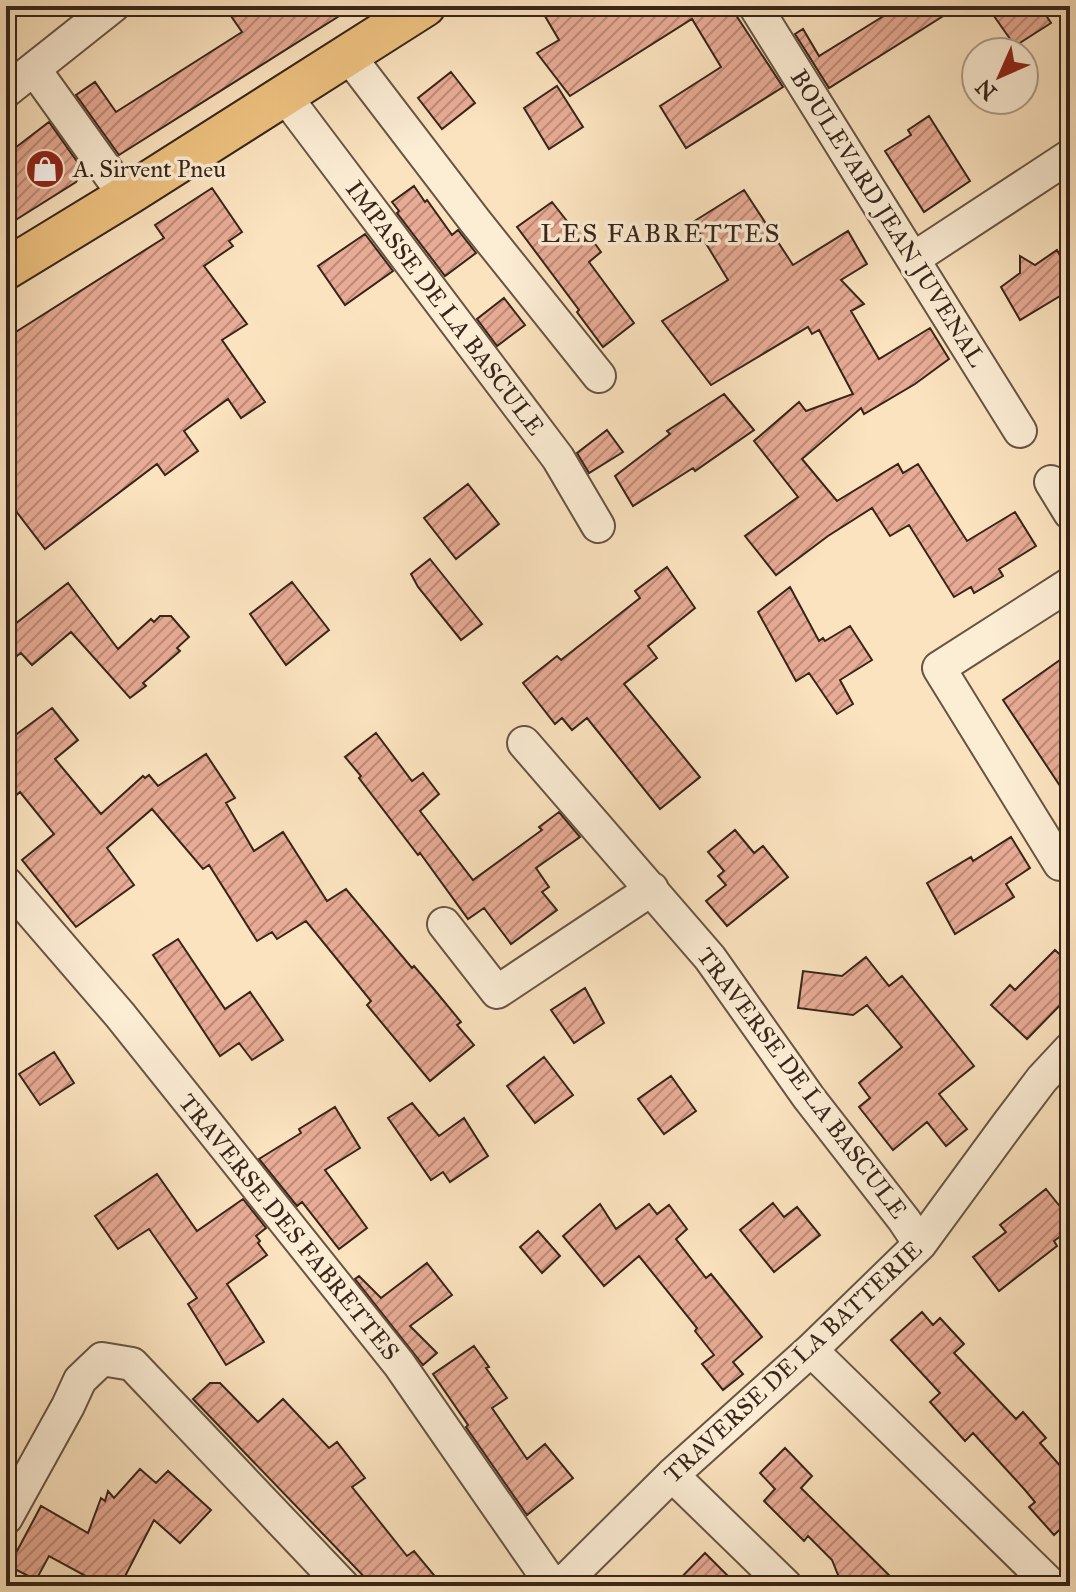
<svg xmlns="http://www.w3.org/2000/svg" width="1076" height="1592" viewBox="0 0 1076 1592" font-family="'IM FELL Great Primer',serif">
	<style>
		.building { fill: url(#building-hatch); stroke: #37251a; stroke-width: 2 }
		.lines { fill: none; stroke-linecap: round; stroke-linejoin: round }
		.minor-casing { stroke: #685443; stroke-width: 36 }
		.major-casing { stroke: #37251a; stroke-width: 44 }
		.minor { stroke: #fcedd5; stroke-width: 32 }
		.major { stroke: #eec280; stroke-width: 40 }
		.labels { text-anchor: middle; stroke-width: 7; stroke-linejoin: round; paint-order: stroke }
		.poi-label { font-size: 24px; fill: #37251a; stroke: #fcedd5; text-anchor: start }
		.street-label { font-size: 24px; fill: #37251a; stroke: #fcedd5 }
		.neighbourhood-label { font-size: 26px; letter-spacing: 2px; fill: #37251a; stroke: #fcedd5 }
	</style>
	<defs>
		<pattern id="building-hatch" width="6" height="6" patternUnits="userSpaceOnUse" patternTransform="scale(2)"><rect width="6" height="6" fill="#e8ab95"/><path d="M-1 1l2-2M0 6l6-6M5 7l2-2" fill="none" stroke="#bd8b79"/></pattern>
	</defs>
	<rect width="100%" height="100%" fill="#fbe3bf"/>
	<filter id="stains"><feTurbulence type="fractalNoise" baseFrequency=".0025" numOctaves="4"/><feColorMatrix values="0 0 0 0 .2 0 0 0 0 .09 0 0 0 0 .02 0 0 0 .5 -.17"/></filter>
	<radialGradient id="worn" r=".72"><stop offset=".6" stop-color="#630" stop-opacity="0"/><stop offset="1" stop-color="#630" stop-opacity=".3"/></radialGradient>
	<!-- building -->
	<path class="building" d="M224 6H355L119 155 76 95 95 82 116 112 242 32Z
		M539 6H730L783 87 686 148 660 106 721 67 692 19 570 96 537 53 559 40Z
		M876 6H959L829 88 795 34 803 29 819 56 882 17Z
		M987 6H1040L1051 23 1015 46Z
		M451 72 475 103 442 129 418 98Z
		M557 86 583 127 549 149 524 108Z
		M929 116 970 181 924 212 885 151 911 135 908 130Z
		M49 122 83 170 76 182 6 226V155Z
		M414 186 425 202 427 200 452 235 458 230 476 253 445 276 397 213 399 211 392 202Z
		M212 188 242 232 229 241 233 246 204 266 247 324 222 340 265 402 241 418 228 399 184 431 198 451 165 475 157 464 45 549 6 498V349L15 342 11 335 164 238 155 225Z
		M744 190 793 265 848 231 867 264 841 280 864 304 851 311 879 359 930 328 949 359 915 384 864 414 861 408 802 459 837 501 898 464 903 473 918 464 967 541 1015 512 1036 546 999 569 1003 576 974 593 971 587 954 597 909 525 890 536 872 508 828 536 776 575 745 536 798 497 754 441 799 402 806 411 853 394 819 330 812 334 808 327 711 385 662 321 728 280 693 222Z
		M552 202 574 230 582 226 601 252 589 262 634 323 603 347 577 312 579 310 517 227Z
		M365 234 393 271 345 305 318 266Z
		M1057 250 1070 274V290L1020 320 1001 287 1020 273V256L1035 265Z
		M504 298 525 325 497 346 477 319Z
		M724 394 754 430 695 471 693 468 633 506 615 476 670 434 667 431Z
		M607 430 623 452 589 473 577 453Z
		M468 484 499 524 456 559 424 518Z
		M430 559 482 624 461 640 418 587 411 574Z
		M667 567 695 608 648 646 657 658 624 684 700 777 660 809 587 718 572 730 562 718 555 724 523 683 557 656 561 660 640 598 635 591Z
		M292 582 329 630 286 665 250 614Z
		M68 583 118 649 151 619 154 622 160 616H171L189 637 177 648 180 651 143 683 146 686 130 698 71 632 32 665 21 653 6 664V631Z
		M790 587 819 641 823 638 825 641 850 626 872 660 840 680 853 704 837 714 809 673 796 681 758 612Z
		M1070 653V801L1003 700Z
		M52 708 78 740 55 759 101 814 143 776 145 778 149 775 158 786 206 754 235 798 226 803 254 851 283 832 327 901 346 889 412 968 414 966 433 988 461 1022 457 1025 474 1045 430 1081 367 1005 371 1001 306 921 277 939 272 932 257 941 209 865 203 869 152 809 107 848 134 885 76 927 22 860 54 834 20 792 6 804V742Z
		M376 733 412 781 423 773 439 794 420 811 473 880 542 830 539 827 559 812 580 837 536 868 549 887 542 892 557 910 511 944 484 908 468 919 420 853 418 855 359 778 361 776 345 757Z
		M735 830 754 853 763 846 788 877 727 926 706 901 726 885 718 876 724 871 708 852Z
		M1011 837 1030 868 1006 884 1014 897 955 934 927 883 971 857 973 861Z
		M178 939 225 1009 250 992 283 1040 252 1060 239 1043 220 1056 153 955Z
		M1055 950 1070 964V995L1027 1039 991 1005 1010 985 1015 990Z
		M866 957 889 986 902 976 974 1066 939 1094 967 1129 946 1146 927 1122 893 1150 859 1107 870 1098 859 1083 902 1047 867 1005 853 1015 798 1008 803 971 842 976Z
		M585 988 604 1023 574 1043 551 1010Z
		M54 1052 74 1083 40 1105 19 1074Z
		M544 1057 573 1095 535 1123 507 1086Z
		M671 1076 696 1111 664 1134 638 1099Z
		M412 1103 439 1136 464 1118 488 1156 450 1182 443 1172 431 1180 388 1118Z
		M335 1107 360 1148 325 1170 367 1228 339 1249 302 1202 297 1206 259 1159 301 1133 299 1129Z
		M157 1174 197 1231 243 1199 266 1228 256 1236 260 1241 258 1243 267 1255 227 1284 264 1342 226 1365 188 1304 197 1298 149 1229 118 1249 95 1216Z
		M1046 1189 1070 1219V1229L1054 1241 1057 1246 999 1291 973 1257 1006 1232 1000 1225Z
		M773 1203 784 1217 797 1207 820 1235 774 1272 740 1230Z
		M600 1204 616 1229 649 1204 657 1214 669 1205 687 1229 676 1239 706 1278 711 1274 762 1337 733 1362 743 1374 723 1390 702 1364 714 1355 695 1331 697 1328 639 1256 604 1286 563 1236Z
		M538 1231 560 1256 542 1273 520 1247Z
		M427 1263 452 1295 410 1326 437 1353 423 1365 355 1279 359 1276 381 1298Z
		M922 1312 933 1325 940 1318 964 1344 954 1353 1016 1419 1023 1412 1046 1438 1040 1443 1070 1477V1520L1054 1535 1029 1507 1035 1502 1025 1490 973 1433 965 1441 930 1402 940 1393 891 1340Z
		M474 1346 489 1367 486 1368 507 1398 492 1408 527 1459 545 1444 573 1478 527 1515 466 1427 468 1425 433 1374Z
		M210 1383H220L258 1422 283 1399 329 1448 337 1442 365 1478 352 1487 407 1556 414 1551 443 1586H373L193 1399Z
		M785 1448 812 1476 801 1488 900 1586H850L838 1575 832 1560 808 1536 804 1541 764 1501 775 1489 760 1473Z
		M140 1469 156 1483 168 1471 211 1510 180 1543 154 1520 120 1586H104L49 1556 36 1580 9 1566 41 1506 88 1533 101 1498 105 1501 108 1491 114 1498Z
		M705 1553 738 1586H673Z"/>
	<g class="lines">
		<!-- minor casing -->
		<g class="minor-casing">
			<path id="minor" d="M755 6 1020 431
				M348 55 475 221 599 376
				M34 69 125 196
				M6 91 113 6
				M285 96 558 458 598 526
				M913 259 1070 156
				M1051 482 1070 513
				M524 743 710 958 809 1098 904 1220 920 1244
				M1060 864 939 668 1070 584
				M6 883 120 1015 399 1364 553 1586
				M444 924 497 992 652 889
				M811 1350 1052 1586
				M672 1475 786 1586
				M6 1518 68 1406 80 1380 102 1359 132 1364 343 1586
				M560 1586 672 1475 811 1350 920 1244 1008 1124 1042 1079 1070 1049"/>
		</g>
		<!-- major casing -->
		<g class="major-casing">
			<path id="major" d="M6 269 129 194 425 6"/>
		</g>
		<!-- minor -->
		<use href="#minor" class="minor"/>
		<!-- major -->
		<use href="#major" class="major"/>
	</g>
	<!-- icons -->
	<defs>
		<g id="shop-disc" transform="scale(2)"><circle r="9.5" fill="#8f2418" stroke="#fcedd5"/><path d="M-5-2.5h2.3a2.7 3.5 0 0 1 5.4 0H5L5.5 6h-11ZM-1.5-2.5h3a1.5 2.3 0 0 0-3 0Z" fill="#fff"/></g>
	</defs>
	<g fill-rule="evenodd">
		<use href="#shop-disc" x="45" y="169"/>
	</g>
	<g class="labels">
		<!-- poi labels -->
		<g class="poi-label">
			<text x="73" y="177">A. Sirvent Pneu</text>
		</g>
		<!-- street labels -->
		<g class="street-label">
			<text transform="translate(888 218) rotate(58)" y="8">BOULEVARD JEAN JUVENAL</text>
			<text transform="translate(445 308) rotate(53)" y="8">IMPASSE DE LA BASCULE</text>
			<text transform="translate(802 1083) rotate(53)" y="8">TRAVERSE DE LA BASCULE</text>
			<text transform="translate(289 1227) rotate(51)" y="8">TRAVERSE DES FABRETTES</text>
			<text transform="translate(793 1362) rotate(-43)" y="8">TRAVERSE DE LA BATTERIE</text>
		</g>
		<!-- neighbourhood labels -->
		<g class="neighbourhood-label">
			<text x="661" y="242">LES FABRETTES</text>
		</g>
	</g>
	<!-- margin -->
	<rect width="1076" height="1592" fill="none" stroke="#fbe3bf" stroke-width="32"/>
	<rect x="8" y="8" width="1060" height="1576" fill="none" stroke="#37251a" stroke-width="4"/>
	<rect x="16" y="16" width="1044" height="1560" fill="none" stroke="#37251a" stroke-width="2"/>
	<!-- north arrow -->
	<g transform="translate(1000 76) rotate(225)"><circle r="38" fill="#fcedd5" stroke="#ad9d8a" stroke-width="2"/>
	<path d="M0-6L14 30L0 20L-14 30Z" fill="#8f2418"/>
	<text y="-12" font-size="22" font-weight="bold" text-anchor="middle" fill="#37251a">N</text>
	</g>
	<rect width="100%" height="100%" filter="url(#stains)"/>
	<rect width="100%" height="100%" fill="url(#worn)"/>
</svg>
